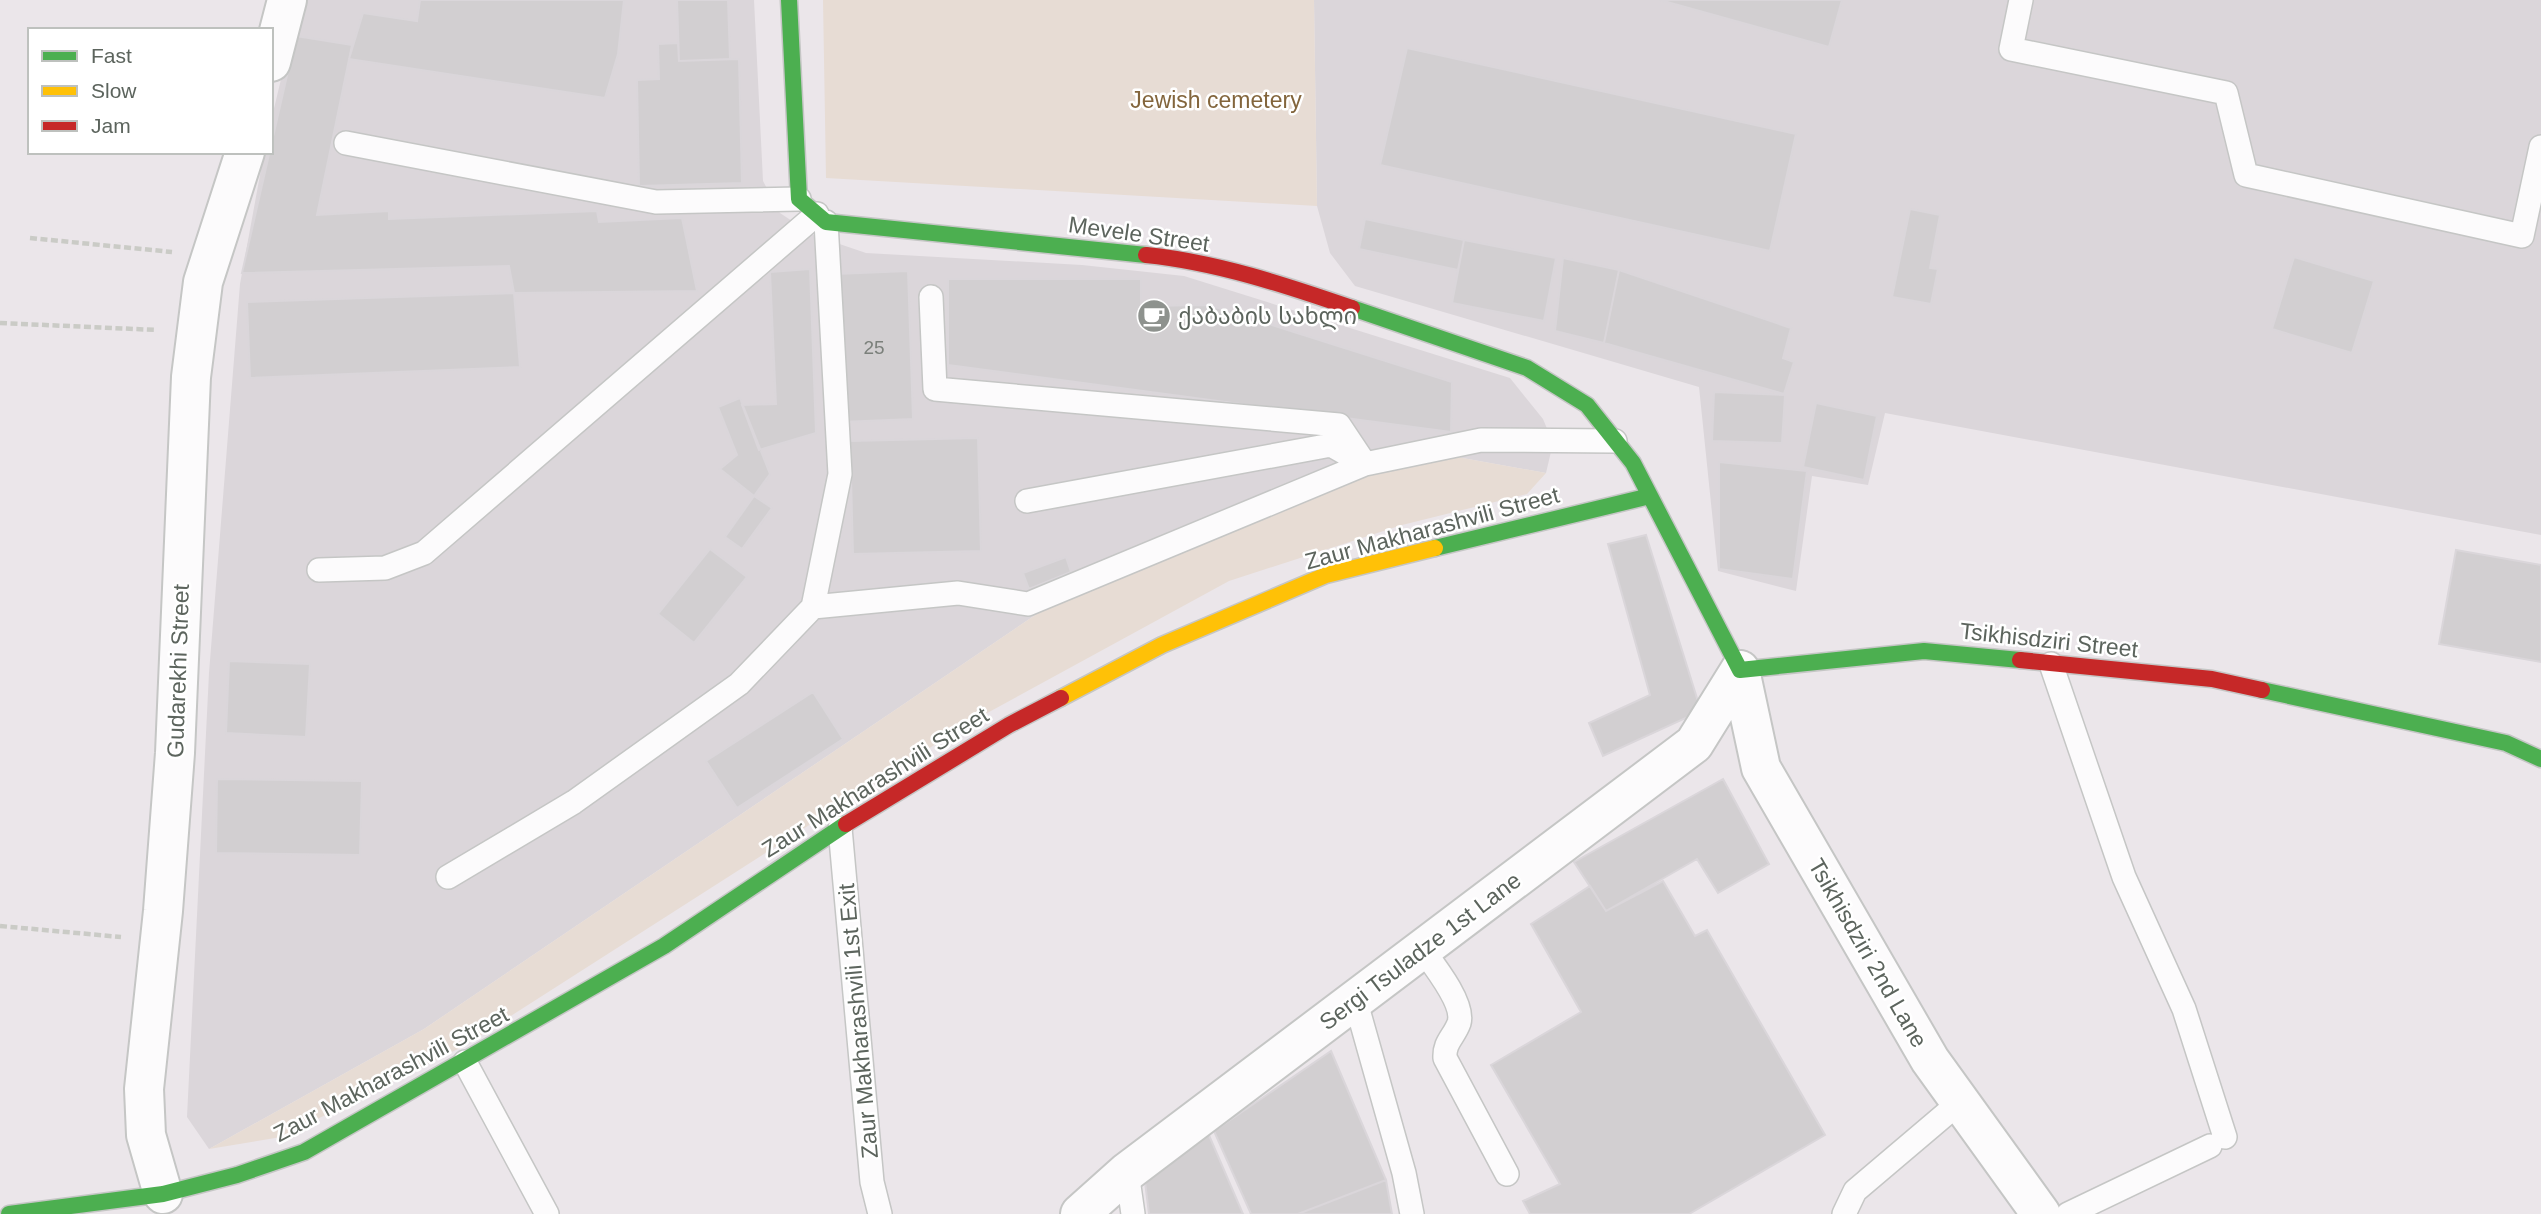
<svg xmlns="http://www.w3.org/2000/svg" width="2541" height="1214" viewBox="0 0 2541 1214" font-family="Helvetica,'Noto Sans Georgian',sans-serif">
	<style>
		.industrial { fill: #dbd6da }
		.green { fill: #e7dcd4 }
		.building { fill: #d2cfd1; stroke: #dad6da; stroke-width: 2 }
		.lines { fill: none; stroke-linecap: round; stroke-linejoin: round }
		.lane-casing { stroke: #c5c6c5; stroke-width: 26 }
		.street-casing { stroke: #c5c6c5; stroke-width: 42 }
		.fast-casing { stroke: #c5c6c5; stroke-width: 19 }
		.slow-casing { stroke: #c5c6c5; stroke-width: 19 }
		.jam-casing { stroke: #c5c6c5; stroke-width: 19 }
		.path { stroke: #cacbc6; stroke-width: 4.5; stroke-dasharray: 7 3.5; stroke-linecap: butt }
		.lane { stroke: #fcfbfc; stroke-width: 23 }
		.street { stroke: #fcfbfc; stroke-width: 38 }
		.fast { stroke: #4caf50; stroke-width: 16 }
		.slow { stroke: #ffc107; stroke-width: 16 }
		.jam { stroke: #c62828; stroke-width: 16 }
		.labels { text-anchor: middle; stroke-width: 5; stroke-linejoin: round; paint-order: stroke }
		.number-label { font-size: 19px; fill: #7b807b }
		.park-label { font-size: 23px; fill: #83653c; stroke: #fff }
		.street-label { font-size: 23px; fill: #5c645d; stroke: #fff }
		.poi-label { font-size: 23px; fill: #5c645d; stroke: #fff; text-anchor: start }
	</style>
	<rect width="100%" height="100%" fill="#ebe6ea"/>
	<!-- industrial -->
	<path class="industrial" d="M300 0H754L763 181 780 213 813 235 866 253 1082 265 1184 276 1510 378 1543 419 1553 443 1546 473 1446 455 1056 601 424 1029 209 1149 187 1117 209 673 240 284 264 153 271 152V121Z
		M1314 0H2541V535L1885 413 1868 485 1812 476 1796 591 1718 571 1699 387 1355 286 1330 253 1317 206Z"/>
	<!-- green -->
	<path class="green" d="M823 0H1314L1317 206 826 178Z
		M1446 455 1546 473 1527 494 1402 525 1229 581 967 724 464 1046 281 1137 209 1149 424 1029 1056 601 1295 494Z"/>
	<!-- building -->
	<path class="building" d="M420 0H624L618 54 605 98 349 59 363 13 417 21Z
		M677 0H728L730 59 679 61Z
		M1660 0H1842L1829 47Z
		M296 36 352 45 317 215 389 211V219L597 211 599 222 682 218 697 291 514 293 509 266 242 273Z
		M678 43 679 61 739 59 742 183 639 186 637 80 659 79 658 44Z
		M1407 48 1796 134 1770 251 1380 165Z
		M1910 209 1940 215 1930 268 1938 269 1931 304 1892 297Z
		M1365 219 1464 240 1458 270 1359 249Z
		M1464 240 1556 258 1544 321 1452 303Z
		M2294 257 2374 281 2352 353 2272 329Z
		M1563 258 1619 270 1604 343 1555 331Z
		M810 269 816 433 759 450 742 405 776 404 770 272Z
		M1619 270 1791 328 1783 358 1794 362 1784 394 1604 343Z
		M908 271 913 419 841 422 836 274Z
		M948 279H1141V306L1209 305 1452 382 1451 432 948 365Z
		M514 293 520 367 250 378 247 302Z
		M1714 392 1785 395 1782 443 1712 441Z
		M740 398 770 474 754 496 720 469 737 455 718 407Z
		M1816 403 1877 416 1864 480 1803 467Z
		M978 438 981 551 853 554 850 441Z
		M1719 462 1807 471 1793 579 1719 569Z
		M754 496 772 508 742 549 725 537Z
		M1646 535 1701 711 1603 756 1589 723 1650 695 1608 544Z
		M710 549 747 577 694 643 658 614Z
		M2456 550 2541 565V662L2439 644Z
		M1066 557 1071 572 1029 589 1023 573Z
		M229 661 310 664 306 737 226 733Z
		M813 692 843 739 737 808 706 761Z
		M217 779 362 781 360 855 216 853Z
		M1723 779 1769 864 1718 893 1697 859 1606 911 1574 862Z
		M1663 881 1695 936 1707 930 1825 1135 1689 1214H1530L1523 1201 1560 1184 1491 1065 1581 1012 1531 924 1590 886 1606 911Z
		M1331 1051 1386 1180 1298 1214H1251L1214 1131Z
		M1208 1133 1243 1214H1149L1144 1174Z
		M1386 1180 1392 1214H1298Z"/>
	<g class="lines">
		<!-- lane casing -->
		<g class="lane-casing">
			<path id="lane" d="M2021 0 2011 49 2226 93 2246 175 2522 236 2541 147
				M346 143 656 202 799 199
				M931 297 935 389 1339 425 1365 464
				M1027 501 1331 445 1361 462
				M319 570 385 568 424 553 817 214
				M813 607 958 593 1028 604 1365 464 1481 440 1615 441
				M2051 664 2124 877 2184 1009 2225 1137
				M840 828 872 1182 880 1214
				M448 877 574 802 739 684 813 607 840 474 826 222
				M1422 949C1433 964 1465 1004 1459 1023 1454 1037 1444 1042 1445 1058L1507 1174
				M1355 999 1404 1173 1412 1214
				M465 1062 547 1214
				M1127 1172 1133 1214
				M1844 1214 1855 1191 1960 1102
				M2068 1214 2210 1146"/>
		</g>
		<!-- street casing -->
		<g class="street-casing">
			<path id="street" d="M271 62 287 0
				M1740 670 1761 768 1930 1060 2041 1214
				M163 1194 146 1135 144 1089 163 911 175 753 191 377 203 282 245 152
				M1080 1214 1127 1172 1694 744 1740 670"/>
		</g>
		<!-- fast casing -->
		<g class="fast-casing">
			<path id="fast" d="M789 0 799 199 826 222 1146 255
				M1352 308 1527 368 1587 405 1633 463 1740 670 1924 651 2020 660
				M1435 548 1650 496
				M2262 690 2506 743 2541 759
				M9 1214 163 1194 237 1175 304 1152 664 946 846 824"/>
		</g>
		<!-- slow casing -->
		<g class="slow-casing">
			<path id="slow" d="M1061 698 1162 645 1326 575 1435 548"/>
		</g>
		<!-- jam casing -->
		<g class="jam-casing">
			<path id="jam" d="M1146 255C1216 262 1285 285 1352 308
				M2020 660 2212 679 2262 690
				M846 824 1009 725 1061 698"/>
		</g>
		<!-- path -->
		<path class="path" d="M30 238 172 252
			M0 323 157 330
			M0 926 121 937"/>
		<!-- lane -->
		<use href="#lane" class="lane"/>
		<!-- street -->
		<use href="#street" class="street"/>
		<!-- fast -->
		<use href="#fast" class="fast"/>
		<!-- slow -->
		<use href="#slow" class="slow"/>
		<!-- jam -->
		<use href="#jam" class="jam"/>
	</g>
	<!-- icons -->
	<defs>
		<g id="cafe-disc" transform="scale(1.75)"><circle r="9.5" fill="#8e928e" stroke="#fff"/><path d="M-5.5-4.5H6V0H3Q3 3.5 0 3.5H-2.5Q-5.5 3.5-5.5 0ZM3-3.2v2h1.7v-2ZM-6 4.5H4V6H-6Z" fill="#fff"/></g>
	</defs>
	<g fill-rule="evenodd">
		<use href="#cafe-disc" x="1154" y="316"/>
	</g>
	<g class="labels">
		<!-- number labels -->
		<g class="number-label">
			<text x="874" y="354">25</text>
		</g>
		<!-- park labels -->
		<g class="park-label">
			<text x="1216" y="108">Jewish cemetery</text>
		</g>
		<!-- street labels -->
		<g class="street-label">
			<text transform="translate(1139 234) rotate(8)" y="8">Mevele Street</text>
			<text transform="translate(1432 528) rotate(-15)" y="8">Zaur Makharashvili Street</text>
			<text transform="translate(2049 640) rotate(6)" y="8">Tsikhisdziri Street</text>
			<text transform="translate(178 671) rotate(-88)" y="8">Gudarekhi Street</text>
			<text transform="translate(875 782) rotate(-32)" y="8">Zaur Makharashvili Street</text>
			<text transform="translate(1420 951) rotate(-37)" y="8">Sergi Tsuladze 1st Lane</text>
			<text transform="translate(1868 953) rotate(60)" y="8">Tsikhisdziri 2nd Lane</text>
			<text transform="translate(858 1021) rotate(-95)" y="8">Zaur Makharashvili 1st Exit</text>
			<text transform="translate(391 1074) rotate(-28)" y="8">Zaur Makharashvili Street</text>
		</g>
		<!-- poi labels -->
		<g class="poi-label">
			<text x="1178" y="324">ქაბაბის სახლი</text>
		</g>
	</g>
	<!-- legend -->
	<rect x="28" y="28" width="245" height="126" fill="#ffffff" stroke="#bec1be" stroke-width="2"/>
	<rect x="42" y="51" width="35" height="10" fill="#4caf50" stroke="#bec1be" stroke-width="2"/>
	<text x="91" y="63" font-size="21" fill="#5c645d">Fast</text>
	<rect x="42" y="86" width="35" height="10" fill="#ffc107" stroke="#bec1be" stroke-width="2"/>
	<text x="91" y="98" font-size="21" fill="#5c645d">Slow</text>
	<rect x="42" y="121" width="35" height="10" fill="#c62828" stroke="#bec1be" stroke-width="2"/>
	<text x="91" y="133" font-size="21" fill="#5c645d">Jam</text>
</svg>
